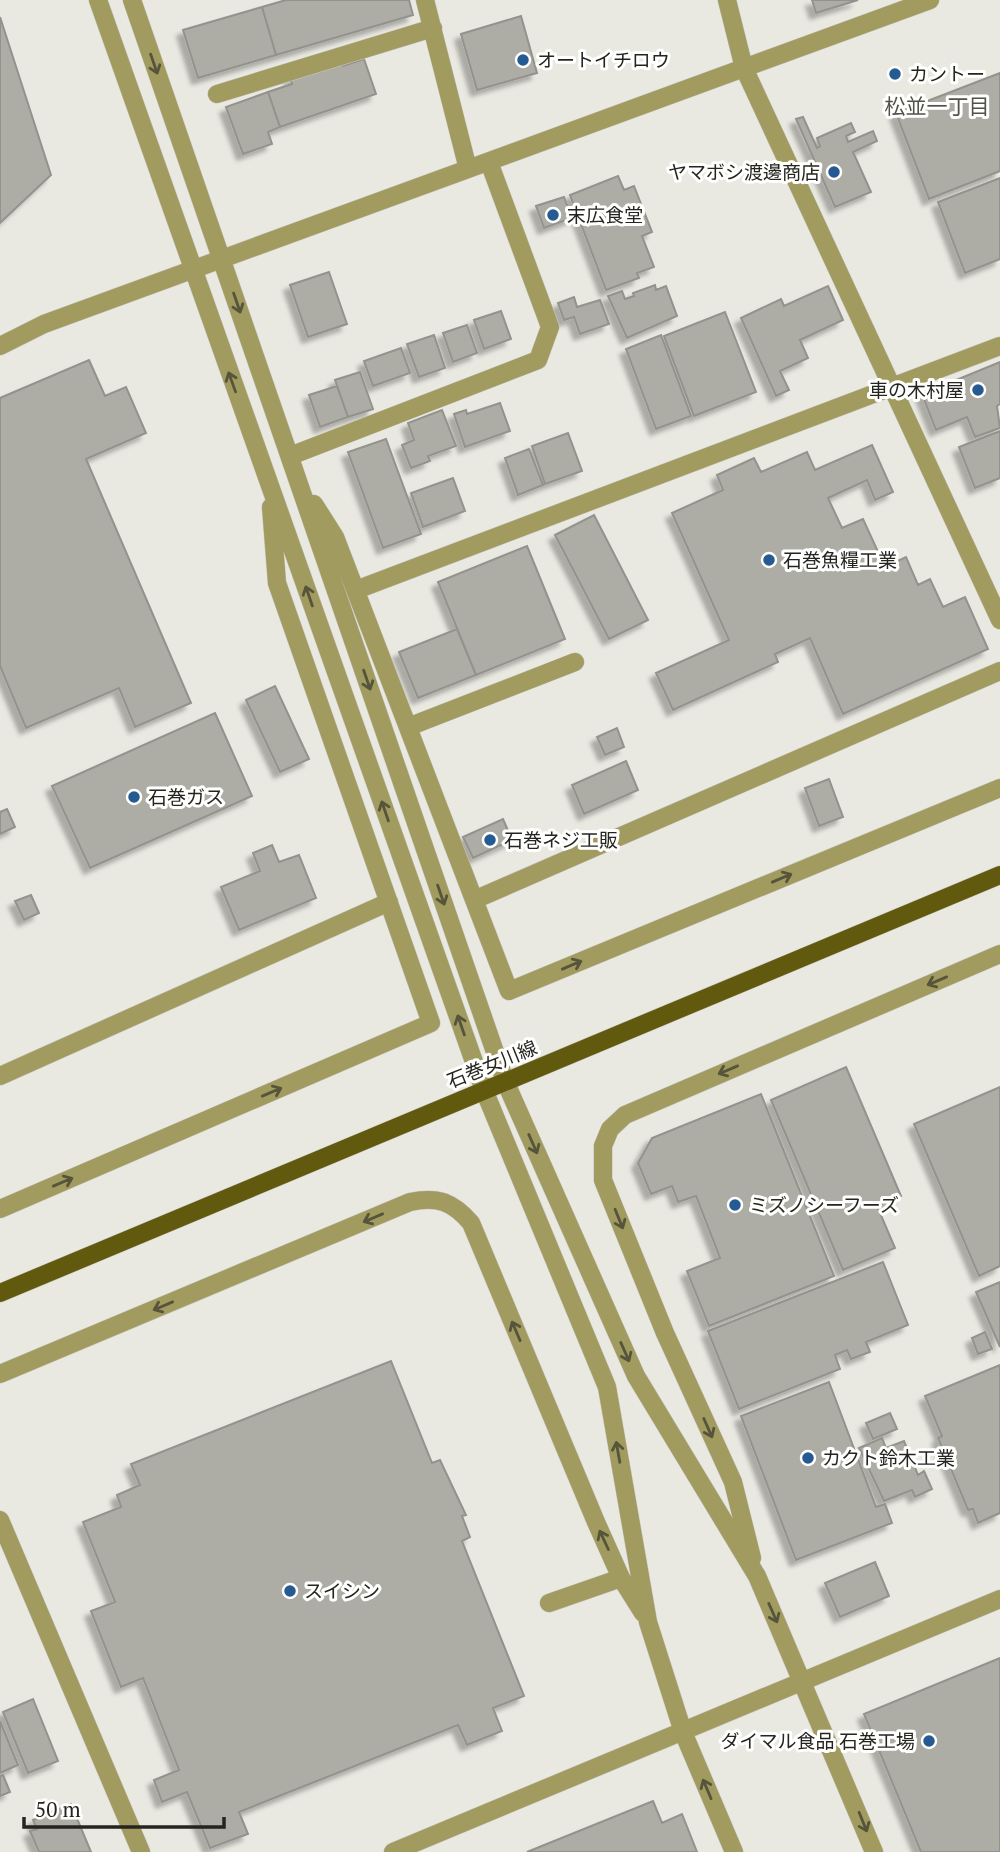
<svg xmlns="http://www.w3.org/2000/svg" width="1000" height="1852" viewBox="0 0 1000 1852" font-family="'PT Serif','Noto Sans JP',serif">
	<style>
		.building { fill: #adaca5; stroke: #93928c; stroke-width: 2; filter: url(#shadow) }
		.lines { fill: none; stroke-linecap: round; stroke-linejoin: round }
		.minor-casing { stroke: #c6c5be; stroke-width: 19 }
		.major-casing { stroke: #c6c5be; stroke-width: 19 }
		.minor { stroke: #a19b60; stroke-width: 18 }
		.major { stroke: #61590e; stroke-width: 18 }
		.oneway { stroke: #56543a }
		.poi-dot { fill: #265a93; stroke: #fffffe; stroke-width: 2.5 }
		.labels { text-anchor: middle; stroke-width: 6; stroke-linejoin: round; paint-order: stroke }
		.poi-label { font-size: 19px; fill: #242421; stroke: #fffffe; text-anchor: start }
		.street-label { font-size: 19px; fill: #242421; stroke: #fffffe }
		.neighbourhood-label { font-size: 21px; fill: #52514b; stroke: #fffffe }
	</style>
	<defs>
		<filter id="shadow"><feDropShadow dx="-6" dy="6" stdDeviation="2" flood-color="#0004"/></filter>
	</defs>
	<rect width="100%" height="100%" fill="#e9e8e1"/>
	<!-- building -->
	<path class="building" d="M286 0H409L413 15 276 55 262 7Z
		M812 0H858L816 13Z
		M262 7 276 55 198 78 183 30Z
		M521 16 537 73 477 90 461 34Z
		M0 17 51 175 0 223Z
		M364 59 376 94 280 127 268 92 292 84 290 78 341 60 343 66Z
		M1000 73V171L929 199 896 113Z
		M268 92 280 127 268 132 272 144 243 154 226 107Z
		M803 117 817 148 820 146 817 138 851 123 855 132 846 136 848 142 873 131 877 141 853 152 871 192 835 207 796 119Z
		M618 176 624 190 634 186 652 232 642 236 654 267 637 273 639 278 606 290 570 195Z
		M1000 178V259L965 273 938 202Z
		M564 197 572 218 544 228 536 206Z
		M329 272 347 324 308 337 290 285Z
		M655 285 656 290 666 286 677 316 627 338 608 296 622 291 625 299 634 296 633 293Z
		M828 286 843 320 800 340 808 358 780 371 789 390 776 396 741 318 781 299 784 306Z
		M574 297 577 307 600 300 609 324 580 334 574 317 564 320 558 303Z
		M501 311 511 339 484 349 474 320Z
		M725 312 756 392 694 416 664 336Z
		M467 325 477 353 453 362 443 333Z
		M434 335 445 368 419 377 407 344Z
		M661 335 691 416 656 429 626 349Z
		M401 348 410 373 373 386 364 361Z
		M89 360 105 396 126 387 146 433 86 459 191 703 135 727 119 688 26 728 0 666V398Z
		M1000 362V404L997 406 1000 428 975 437 967 417 936 430 922 394Z
		M360 372 373 409 348 417 335 380Z
		M337 386 348 417 320 427 309 395Z
		M500 403 510 431 465 447 454 414 466 410 467 414Z
		M442 410 456 446 428 456 430 461 411 468 402 445 414 440 408 423Z
		M1000 431V478L975 488 959 447Z
		M568 433 582 471 545 484 532 446Z
		M386 439 421 534 383 548 348 452Z
		M872 445 893 492 875 500 867 480 828 498 842 528 863 519 885 567 906 557 918 585 930 579 943 607 965 597 988 649 843 714 810 638 775 654 778 662 673 710 656 673 729 640 672 513 723 490 717 475 754 458 761 472 807 452 815 470Z
		M529 449 543 485 518 495 505 458Z
		M453 478 465 511 423 527 411 493Z
		M594 515 648 620 609 639 555 535Z
		M527 546 565 639 476 675 438 582Z
		M457 629 476 675 418 698 399 652Z
		M275 686 309 759 280 772 246 700Z
		M215 713 252 796 90 868 52 786Z
		M617 728 624 747 605 755 597 737Z
		M626 761 638 790 584 814 572 785Z
		M829 779 843 817 819 826 805 788Z
		M7 809 15 827 0 834V812Z
		M503 819 512 840 473 858 463 837Z
		M272 845 279 862 299 855 316 898 239 930 221 887 260 871 253 853Z
		M31 895 39 913 24 920 15 901Z
		M846 1067 901 1196 877 1206 895 1248 843 1270 771 1100Z
		M1000 1087V1266L979 1276 914 1124Z
		M761 1094 834 1276 709 1326 687 1271 720 1258 696 1196 678 1202 672 1186 651 1194 638 1163 652 1138Z
		M883 1262 908 1325 866 1342 870 1352 851 1359 847 1350 835 1355 840 1369 739 1409 708 1331Z
		M1000 1282V1347L976 1292Z
		M985 1332 992 1349 978 1354 972 1338Z
		M391 1361 432 1463 440 1460 466 1515 462 1516 470 1537 462 1541 524 1696 493 1708 502 1731 467 1745 458 1725 239 1812 248 1834 210 1848 187 1792 162 1802 154 1780 179 1770 143 1678 121 1687 91 1611 115 1602 83 1522 121 1507 117 1495 140 1485 131 1464Z
		M1000 1365V1513L978 1523 973 1509 968 1510 938 1438 942 1436 925 1396Z
		M829 1382 876 1507 885 1504 892 1523 796 1560 741 1416Z
		M890 1413 897 1429 873 1439 866 1423Z
		M882 1438 886 1448 904 1441 918 1475 924 1471 932 1489 915 1497 912 1490 884 1501 859 1448Z
		M875 1562 889 1596 840 1617 825 1583Z
		M1000 1658V1852H921L864 1714Z
		M33 1699 58 1761 28 1773 3 1712Z
		M0 1721 18 1765 0 1773Z
		M3 1775 10 1792 0 1796V1776Z
		M653 1801 662 1823 682 1814 697 1852H527Z
		M71 1804 91 1852H39L30 1831 37 1829 33 1820Z"/>
	<g class="lines">
		<!-- minor casing -->
		<g class="minor-casing">
			<path id="minor" d="M98 0 484 1090 607 1387 648 1622 683 1732 734 1852
				M132 0 505 1081 636 1376 757 1576 874 1852
				M425 0 468 169
				M727 0 744 68 1000 620
				M217 94 433 28
				M0 346 44 324 930 0
				M290 456 538 360 550 327 489 162
				M314 504 335 537 509 991 1000 788
				M356 590 1000 346
				M408 727 575 662
				M474 900 1000 671
				M0 1076 389 902
				M0 1209 431 1023 277 583 271 507
				M0 1374 410 1202C438 1196 453 1202 471 1223L596 1522 621 1578 643 1613
				M0 1520 141 1852
				M752 1558 733 1482 665 1333 603 1180V1146L610 1129 625 1115 1000 954
				M549 1603 621 1578
				M393 1852 1000 1599"/>
		</g>
		<!-- major casing -->
		<g class="major-casing">
			<path id="major" d="M0 1293 1000 875"/>
		</g>
		<!-- minor -->
		<use href="#minor" class="minor"/>
		<!-- major -->
		<use href="#major" class="major"/>
	</g>
	<!-- one-way arrows -->
	<defs><path id="oneway-shaft" d="M-6 0H5M1.5-3L5.5 0L1.5 3" fill="none" stroke-width="1.6" stroke-linecap="round" stroke-linejoin="round" transform="scale(1.75)"/></defs>
	<g class="oneway">
		<use href="#oneway-shaft" transform="translate(154 64) rotate(71)"/>
		<use href="#oneway-shaft" transform="translate(237 303) rotate(71)"/>
		<use href="#oneway-shaft" transform="translate(232 382) rotate(-110)"/>
		<use href="#oneway-shaft" transform="translate(309 596) rotate(-109)"/>
		<use href="#oneway-shaft" transform="translate(367 680) rotate(71)"/>
		<use href="#oneway-shaft" transform="translate(385 811) rotate(-109)"/>
		<use href="#oneway-shaft" transform="translate(782 878) rotate(-23)"/>
		<use href="#oneway-shaft" transform="translate(441 895) rotate(71)"/>
		<use href="#oneway-shaft" transform="translate(572 965) rotate(-23)"/>
		<use href="#oneway-shaft" transform="translate(937 981) rotate(157)"/>
		<use href="#oneway-shaft" transform="translate(461 1025) rotate(-109)"/>
		<use href="#oneway-shaft" transform="translate(728 1070) rotate(157)"/>
		<use href="#oneway-shaft" transform="translate(272 1092) rotate(-23)"/>
		<use href="#oneway-shaft" transform="translate(533 1144) rotate(66)"/>
		<use href="#oneway-shaft" transform="translate(63 1182) rotate(-23)"/>
		<use href="#oneway-shaft" transform="translate(373 1218) rotate(157)"/>
		<use href="#oneway-shaft" transform="translate(619 1219) rotate(68)"/>
		<use href="#oneway-shaft" transform="translate(163 1306) rotate(157)"/>
		<use href="#oneway-shaft" transform="translate(516 1331) rotate(-113)"/>
		<use href="#oneway-shaft" transform="translate(625 1352) rotate(66)"/>
		<use href="#oneway-shaft" transform="translate(708 1428) rotate(66)"/>
		<use href="#oneway-shaft" transform="translate(618 1452) rotate(-100)"/>
		<use href="#oneway-shaft" transform="translate(604 1540) rotate(-115)"/>
		<use href="#oneway-shaft" transform="translate(773 1613) rotate(66)"/>
		<use href="#oneway-shaft" transform="translate(707 1789) rotate(-113)"/>
		<use href="#oneway-shaft" transform="translate(863 1822) rotate(68)"/>
	</g>
	<!-- markers -->
	<g class="poi-dot">
		<circle cx="523" cy="60" r="7"/>
		<circle cx="895" cy="74" r="7"/>
		<circle cx="834" cy="172" r="7"/>
		<circle cx="553" cy="215" r="7"/>
		<circle cx="978" cy="390" r="7"/>
		<circle cx="769" cy="560" r="7"/>
		<circle cx="134" cy="797" r="7"/>
		<circle cx="490" cy="840" r="7"/>
		<circle cx="735" cy="1205" r="7"/>
		<circle cx="808" cy="1458" r="7"/>
		<circle cx="290" cy="1591" r="7"/>
		<circle cx="929" cy="1741" r="7"/>
	</g>
	<g class="labels">
		<!-- poi labels -->
		<g class="poi-label">
			<text x="537" y="67">オートイチロウ</text>
			<text x="909" y="81">カントー</text>
			<text x="820" y="179" text-anchor="end">ヤマボシ渡邊商店</text>
			<text x="567" y="222">末広食堂</text>
			<text x="964" y="397" text-anchor="end">車の木村屋</text>
			<text x="783" y="567">石巻魚糧工業</text>
			<text x="148" y="804">石巻ガス</text>
			<text x="504" y="847">石巻ネジ工販</text>
			<text x="749" y="1212">ミズノシーフーズ</text>
			<text x="822" y="1465">カクト鈴木工業</text>
			<text x="304" y="1598">スイシン</text>
			<text x="915" y="1748" text-anchor="end">ダイマル食品 石巻工場</text>
		</g>
		<!-- street labels -->
		<g class="street-label">
			<text transform="translate(492 1064) rotate(-22)" y="7">石巻女川線</text>
		</g>
		<!-- neighbourhood labels -->
		<g class="neighbourhood-label">
			<text x="937" y="114">松並一丁目</text>
		</g>
	</g>
	<!-- scale -->
	<path d="M24 1817v10h200v-10" fill="none" stroke="#242421" stroke-width="3.5"/>
	<text x="35" y="1817" font-size="21" fill="#242421" stroke="#fffffe" stroke-width="5" paint-order="stroke">50 m</text>
</svg>
